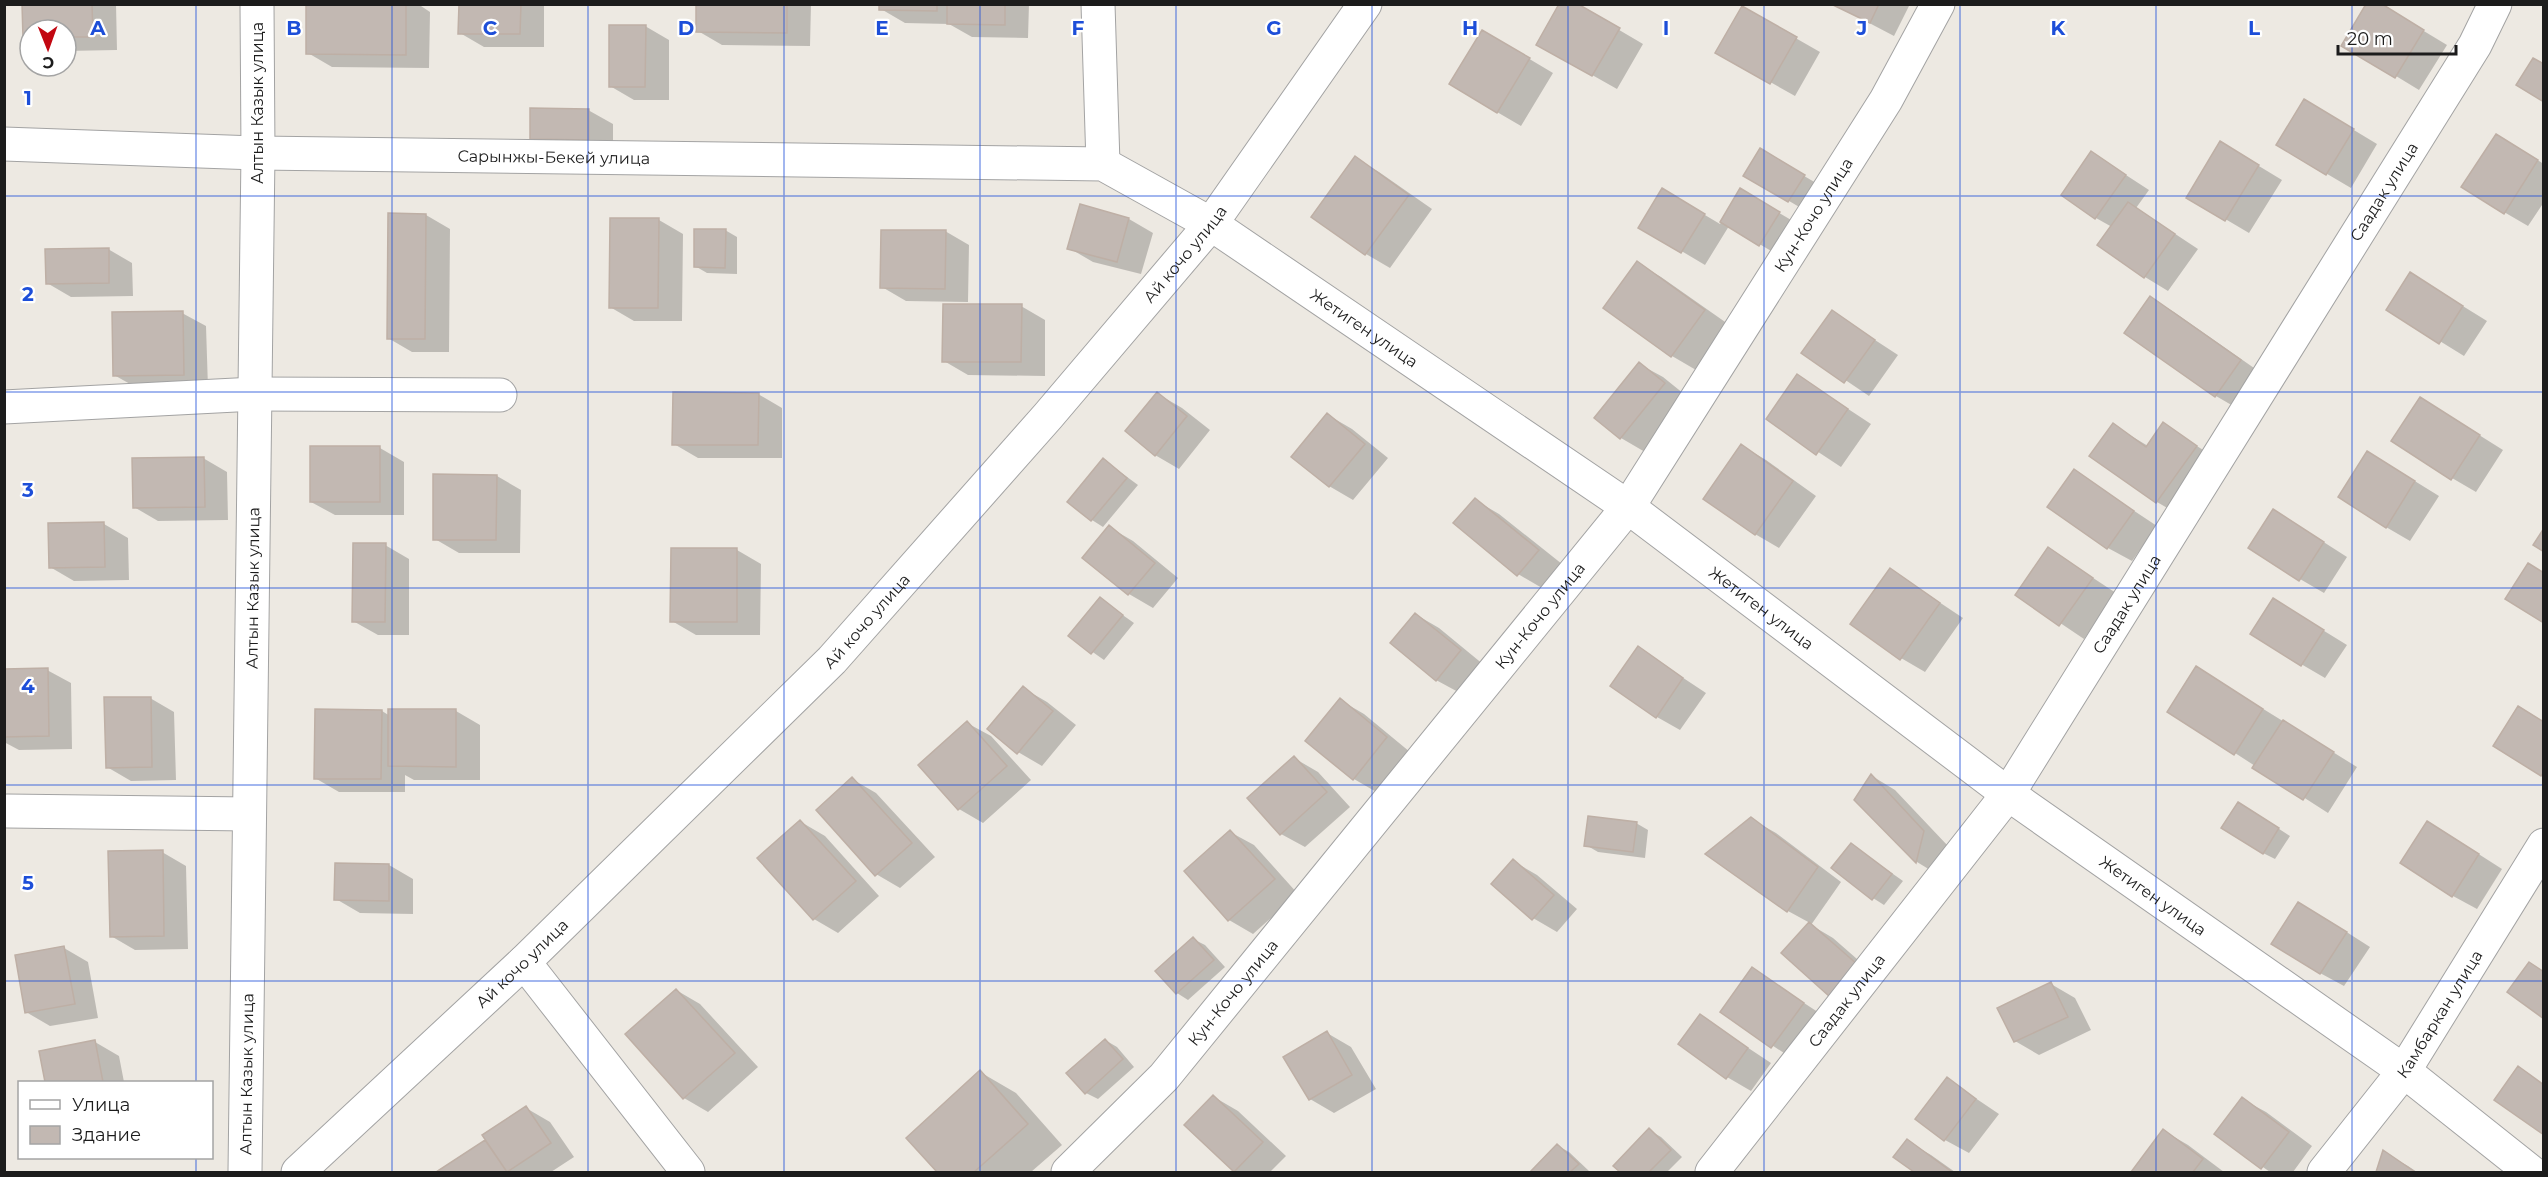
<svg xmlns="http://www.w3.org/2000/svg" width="2548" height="1177" viewBox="0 0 2548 1177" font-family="Montserrat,sans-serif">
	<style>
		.shadow { fill: #0003 }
		.building { fill: #c2b8b2; stroke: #beafa5; stroke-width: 1.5 }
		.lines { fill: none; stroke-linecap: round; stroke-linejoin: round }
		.street-casing { stroke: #a3a3a3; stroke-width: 35 }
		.street { stroke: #fff; stroke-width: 33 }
		.grid { fill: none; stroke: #1d4ed8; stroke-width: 1.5; stroke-opacity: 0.55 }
		.labels { text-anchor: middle; stroke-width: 4.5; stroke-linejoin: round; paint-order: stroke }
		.street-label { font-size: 16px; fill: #1c1c1c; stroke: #fff }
		.grid-label { font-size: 20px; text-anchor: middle; font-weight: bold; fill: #1d4ed8; stroke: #fff; stroke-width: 4.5; stroke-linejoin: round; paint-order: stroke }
	</style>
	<rect width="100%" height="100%" fill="#ede9e2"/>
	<!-- shadow -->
	<path class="shadow" d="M24 4H116L117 50 66 51V30H30V40L24 37Z
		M163 4H229V5L166 6Z
		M308 4H418L430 12 429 68 332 67 308 53Z
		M460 4H544V47H484L460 33Z
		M698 4H811L810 46 722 45 698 31Z
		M881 4H1029L1028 38 972 37 949 24 905 23 881 9Z
		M1575 4 1643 44 1617 89 1562 58Z
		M1833 4H1910L1894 36Z
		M1743 8 1820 52 1795 96 1717 52Z
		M2394 13 2447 45 2419 90 2396 76Z
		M645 26 669 40V100H634L610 86Z
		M1506 45 1553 73 1521 126 1497 112Z
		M588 110 613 124V153L555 152 531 138Z
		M2329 115 2377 144 2351 188 2278 145Z
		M1760 150 1816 183 1801 208 1745 175Z
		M2520 150 2544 164V202L2528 226 2504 212Z
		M2092 153 2149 190 2136 208 2198 249 2168 291 2145 277 2112 227 2096 218Z
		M2244 157 2282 180 2249 233 2188 197Z
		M1355 158 1379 172 1432 209 1390 268 1366 254 1313 216Z
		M1663 190 1720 224 1740 190 1803 227 1783 258 1729 226 1705 265 1641 227Z
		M390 215H426L450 229 449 352H412L388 338Z
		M1129 219 1153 233 1141 274 1093 262 1069 248Z
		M659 220 683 234 682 321H634L610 307Z
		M725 230 737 237V274L707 273 695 266Z
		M945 231 969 245 968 302 906 301 882 287Z
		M108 249 132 263 133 296 71 297 47 283Z
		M1637 263 1661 277 1728 324 1696 370 1672 356Z
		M2411 274 2487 321 2464 356 2388 309Z
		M2150 298 2174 312 2264 375 2240 410 2216 396 2126 333Z
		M1021 306 1045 320V376L968 375 944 361Z
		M1832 312 1898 355 1869 396 1804 352Z
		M182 313 206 326 208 388 139 389 114 375Z
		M1639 364 1663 377 1689 398 1645 452 1621 438 1596 418Z
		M1798 376 1871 424 1841 467 1768 419Z
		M758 394 782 408V458H698L674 444Z
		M1158 394 1182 408 1210 430 1179 469 1155 455Z
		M2444 413 2503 450 2476 492 2452 478Z
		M1328 415 1352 429 1388 458 1353 500 1329 486Z
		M2163 424 2220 461 2181 516 2157 502 2092 456 2113 425 2148 446Z
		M1742 446 1766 460 1816 496 1779 548 1755 534Z
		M311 447 380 448 404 462V515H335L311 502Z
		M203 458 227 472 228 520 158 521 134 507Z
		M1104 460 1138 485 1103 527 1092 520Z
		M2392 467 2439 496 2410 541 2386 527Z
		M2074 471 2157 526 2132 561 2108 548Z
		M497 476 521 490 520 553H459L435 539Z
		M1475 500 1499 514 1562 564 1542 588 1518 574Z
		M104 524 128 538 129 580 74 581 50 567Z
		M2297 525 2347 557 2324 593 2300 579Z
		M1109 527 1133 541 1178 578 1153 608 1129 594Z
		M385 545 409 559V635H378L353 621Z
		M672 549 737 550 761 564 760 635H696L672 621Z
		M2049 549 2116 593 2084 639 2017 594Z
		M1891 570 1963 618 1925 672 1901 658Z
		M1100 599 1134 623 1104 660 1070 636Z
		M2274 600 2347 645 2325 678 2301 664Z
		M1415 614 1439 628 1484 665 1460 693 1436 680Z
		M1638 648 1706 693 1680 730 1657 717Z
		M2197 668 2357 767 2328 813 2235 753Z
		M4 670H47L71 683 72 749 19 750 4 742Z
		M1023 688 1047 702 1076 725 1042 766 1018 752Z
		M150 698 174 712 176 780 131 781 107 767Z
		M1340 700 1364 714 1410 752 1378 793 1354 779Z
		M382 711 390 716V711H456L480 725V780H414L405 775V792H339L315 778Z
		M967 723 991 736 1031 780 983 823 959 809Z
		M1294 758 1318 772 1350 807 1305 847 1281 834Z
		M1872 776 1895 790 1948 846 1940 876 1917 862 1856 800Z
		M852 779 876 793 935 857 900 888 876 874Z
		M2250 810 2290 836 2275 859 2263 853Z
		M1751 819 1776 833 1841 882 1811 925 1833 938 1881 980 1855 1010 1810 923 1788 911Z
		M801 822 825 836 879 896 838 933 814 919Z
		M1636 823 1648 830 1645 858 1598 852 1586 845Z
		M1230 832 1254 845 1298 894 1253 934 1229 920Z
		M2452 837 2502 869 2477 909 2453 896Z
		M1852 845 1903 881 1884 905 1873 898Z
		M162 852 186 866 188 949 135 950 111 936Z
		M1513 861 1537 875 1577 909 1557 932 1533 918Z
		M389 865 413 879V914L360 913 336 899Z
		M2323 917 2370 947 2344 986 2320 973Z
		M1193 939 1205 945 1225 967 1188 1000 1177 993Z
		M64 948 88 962 98 1018 50 1026 26 1012Z
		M1752 969 1827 1018 1796 1061 1722 1012Z
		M2051 984 2075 998 2091 1030 2039 1055 2015 1041Z
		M676 990 700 1004 758 1067 708 1112 684 1098 627 1035Z
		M1700 1016 1771 1063 1751 1091 1727 1077Z
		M1327 1033 1351 1047 1376 1089 1334 1113 1310 1099Z
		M1105 1040 1117 1047 1134 1067 1098 1099 1086 1093Z
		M95 1042 119 1056 124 1082H46L41 1052Z
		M980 1072 1016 1093 1062 1145 1031 1172H939L908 1138Z
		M1947 1079 1999 1114 1969 1153 1945 1140Z
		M1214 1097 1238 1111 1286 1156 1270 1172 1235 1171Z
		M2242 1099 2266 1112 2312 1146 2293 1172H2270L2216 1134Z
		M526 1108 550 1122 574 1157 551 1172H439L487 1141Z
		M1649 1130 1661 1137 1682 1157 1667 1172H1623L1615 1166Z
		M2164 1131 2188 1145 2224 1172H2133Z
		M1907 1141 1931 1155 1955 1172H1917L1895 1157Z
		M1558 1146 1569 1152 1589 1171 1532 1172Z
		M2384 1153 2408 1166 2417 1172H2378Z"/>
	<!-- building -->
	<path class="building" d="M22 4H92L93 37H66V30H30V38H23Z
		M306 4H406V55L306 54Z
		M459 4H521L520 34H458Z
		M696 4H787V33L696 32Z
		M879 4H937V11L879 10Z
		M947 4H1005V25L947 24Z
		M1559 4H1578L1620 28 1592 76 1536 45Z
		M1831 4H1879L1870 23Z
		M2366 4H2382L2424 30 2395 78 2341 46Z
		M1742 6 1797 37 1770 84 1715 53Z
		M609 25H646L645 87H609Z
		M1482 30 1530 58 1497 113 1449 84Z
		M2533 58 2544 64V102L2516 85Z
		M2304 99 2354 129 2326 175 2276 145Z
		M530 108 589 109V140L530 139Z
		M2496 134 2538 160 2504 214 2461 187Z
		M2220 141 2259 165 2225 221 2186 198Z
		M1760 148 1805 175 1788 202 1743 176Z
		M2091 151 2126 175 2095 219 2061 195Z
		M1355 156 1409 195 1365 255 1311 217Z
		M1662 188 1705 214 1681 253 1638 228Z
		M1740 188 1780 212 1759 246 1720 222Z
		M2128 202 2175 234 2144 278 2097 245Z
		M1080 204 1129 218 1117 262 1067 249Z
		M388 213 426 214 425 339H387Z
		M610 218H659L658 308H609Z
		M694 229H726L725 268 694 267Z
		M881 230H946L945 289 880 288Z
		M109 248V283L46 284 45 249Z
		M1637 261 1705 310 1671 357 1603 308Z
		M2410 272 2463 306 2439 344 2386 310Z
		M2150 296 2241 360 2215 397 2124 333Z
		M943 304H1022L1021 362H942Z
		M1832 310 1875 340 1844 383 1801 353Z
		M183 311 184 375 113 376 112 312Z
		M1639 362 1665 383 1620 439 1594 418Z
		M1797 374 1848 409 1816 455 1766 419Z
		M673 392 759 393 758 445H672Z
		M1157 392 1187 416 1155 456 1125 431Z
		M2420 397 2480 435 2451 480 2391 441Z
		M1327 413 1365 444 1329 487 1291 457Z
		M2163 422 2197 446 2156 503 2089 456 2113 423 2146 447Z
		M1741 444 1793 481 1755 535 1703 499Z
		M310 446H380V502H310Z
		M2367 451 2415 481 2386 528 2338 497Z
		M204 457 205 507 133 508 132 458Z
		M1103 458 1127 478 1091 521 1067 502Z
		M2074 469 2134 511 2107 549 2047 507Z
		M433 474 497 475 496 540H433Z
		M1475 498 1539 550 1517 576 1453 523Z
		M2273 509 2324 542 2299 581 2248 548Z
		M104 522 105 567 49 568 48 523Z
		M1109 525 1155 563 1128 595 1082 558Z
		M2544 528V552L2533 545Z
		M353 543H386L385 622H352Z
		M2048 547 2093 578 2059 626 2015 595Z
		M671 548H737V622H670Z
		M2528 563 2544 573V623L2505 599Z
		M1890 568 1940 603 1900 660 1850 624Z
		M1100 597 1123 615 1091 654 1068 636Z
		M2273 598 2324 630 2301 666 2250 634Z
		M1415 613 1461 650 1436 681 1390 643Z
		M1638 646 1683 678 1656 718 1610 686Z
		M2196 666 2263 709 2234 755 2167 712Z
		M48 668 49 736 4 737V669Z
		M1023 686 1053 711 1017 754 987 729Z
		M104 697H151L152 767 106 768Z
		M1340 698 1387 737 1353 780 1305 741Z
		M2518 706 2544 722V772L2541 776 2493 746Z
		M315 709 382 710 381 779H314Z
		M388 709H456V767L388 766Z
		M2283 720 2334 752 2303 800 2252 768Z
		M967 721 1007 766 958 810 918 765Z
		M1294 756 1327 792 1280 835 1247 798Z
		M1871 774 1924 831 1916 863 1854 800Z
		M852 777 912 843 875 876 816 810Z
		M2238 802 2279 828 2263 854 2221 828Z
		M1588 816 1637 822 1633 852 1584 846Z
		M1751 817 1818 867 1787 912 1705 854Z
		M800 820 856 881 813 920 757 858Z
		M2427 821 2479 854 2452 897 2400 863Z
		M1230 830 1275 879 1228 921 1184 871Z
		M1851 843 1892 874 1872 900 1831 868Z
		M163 850 164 936 110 937 108 851Z
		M1513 859 1554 895 1532 920 1491 884Z
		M335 863 389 864V901L334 900Z
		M2298 902 2347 932 2320 974 2271 944Z
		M1809 922 1858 965 1830 997 1781 953Z
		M1193 937 1214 960 1176 994 1155 971Z
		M64 946 75 1004 25 1013 15 955Z
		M2529 962 2544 972V1019L2507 992Z
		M1752 967 1804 1003 1771 1048 1720 1012Z
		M2051 982 2068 1017 2014 1042 1997 1008Z
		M676 989 735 1053 683 1099 625 1034Z
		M1700 1014 1748 1048 1726 1079 1678 1044Z
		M1327 1031 1352 1075 1309 1100 1283 1057Z
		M1105 1039 1123 1059 1085 1094 1066 1073Z
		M95 1040 103 1082H45L39 1051Z
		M2518 1066 2544 1085V1135L2494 1100Z
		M980 1070 1028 1124 974 1172H937L906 1138Z
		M1947 1077 1976 1099 1944 1141 1915 1119Z
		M1213 1095 1263 1142 1234 1172 1184 1125Z
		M2242 1097 2289 1132 2261 1169 2214 1134Z
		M526 1106 551 1143 507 1172 482 1135Z
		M1649 1128 1671 1150 1649 1172H1620L1613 1166Z
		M2163 1129 2203 1159 2193 1172H2131Z
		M1907 1139 1952 1172H1914L1893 1157Z
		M485 1140 507 1172H436Z
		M1557 1144 1579 1164 1570 1172H1530Z
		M2383 1150 2415 1172H2376Z"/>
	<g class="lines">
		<!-- street casing -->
		<g class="street-casing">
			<g id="street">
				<path d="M1098 4 1103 164"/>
				<path id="s1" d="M4 144 258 153 1103 164 1211 224 1628 507 2008 794 2404 1071 2531 1172"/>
				<path d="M4 407 255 394 500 395"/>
				<path d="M7 811 249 814"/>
				<path d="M524 962 688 1172"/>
				<path id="s2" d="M245 1172 258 153 257 4"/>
				<path id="s3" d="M298 1172 524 962 832 660 1048 416 1211 224 1365 4"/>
				<path id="s4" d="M1068 1172 1164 1077 1628 507 1886 100 1938 4"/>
				<path id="s5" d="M1712 1172 2008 794 2475 45 2495 4"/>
				<path id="s6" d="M2324 1172 2404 1071 2544 845"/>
			</g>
		</g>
		<!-- street -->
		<use href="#street" class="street"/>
	</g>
	<!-- grid -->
	<path class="grid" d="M196 4V1082M392 4V1172M588 4V1172M784 4V1172M980 4V1172M1176 4V1172M1372 4V1172M1568 4V1172M1764 4V1172M1960 4V1172M2156 4V1172M2352 4V1172M4 196H2544M4 392H2544M4 588H2544M4 785H2544M4 981H2544M196 1158V1172"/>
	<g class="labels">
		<!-- street labels -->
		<g class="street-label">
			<text transform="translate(257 103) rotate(-90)" y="6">Алтын Казык улица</text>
			<text dy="6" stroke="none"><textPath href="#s1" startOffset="550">Сарынжы-Бекей улица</textPath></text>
			<text dy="6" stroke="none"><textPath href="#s5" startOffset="1190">Саадак улица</textPath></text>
			<text dy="6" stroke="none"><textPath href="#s4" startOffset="1216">Кун-Кочо улица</textPath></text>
			<text dy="6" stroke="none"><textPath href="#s3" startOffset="1278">Ай кочо улица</textPath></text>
			<text dy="6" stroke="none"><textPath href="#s1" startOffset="1408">Жетиген улица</textPath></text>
			<text dy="6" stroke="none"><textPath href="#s2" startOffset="584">Алтын Казык улица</textPath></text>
			<text dy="6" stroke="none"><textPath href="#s5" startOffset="704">Саадак улица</textPath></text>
			<text dy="6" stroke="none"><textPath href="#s1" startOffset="1894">Жетиген улица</textPath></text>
			<text dy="6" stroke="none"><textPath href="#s4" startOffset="730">Кун-Кочо улица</textPath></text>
			<text dy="6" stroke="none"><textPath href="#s3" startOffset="792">Ай кочо улица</textPath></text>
			<text dy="6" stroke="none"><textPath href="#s1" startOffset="2380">Жетиген улица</textPath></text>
			<text dy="6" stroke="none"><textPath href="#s3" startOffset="306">Ай кочо улица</textPath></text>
			<text dy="6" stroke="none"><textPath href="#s4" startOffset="244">Кун-Кочо улица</textPath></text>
			<text dy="6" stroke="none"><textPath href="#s5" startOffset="218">Саадак улица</textPath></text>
			<text dy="6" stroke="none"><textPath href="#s6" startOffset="196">Камбаркан улица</textPath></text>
			<text dy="6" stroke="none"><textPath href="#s2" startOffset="98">Алтын Казык улица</textPath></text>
		</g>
	</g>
	<g class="grid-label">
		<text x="98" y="35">A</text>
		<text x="294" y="35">B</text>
		<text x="490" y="35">C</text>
		<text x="686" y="35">D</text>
		<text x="882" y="35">E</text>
		<text x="1078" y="35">F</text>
		<text x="1274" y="35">G</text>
		<text x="1470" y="35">H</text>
		<text x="1666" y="35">I</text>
		<text x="1862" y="35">J</text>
		<text x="2058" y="35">K</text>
		<text x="2254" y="35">L</text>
		<text x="28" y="105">1</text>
		<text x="28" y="301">2</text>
		<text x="28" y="497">3</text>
		<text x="28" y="693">4</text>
		<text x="28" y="890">5</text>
	</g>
	<!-- border -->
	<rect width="2548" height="1177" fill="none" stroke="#1c1c1c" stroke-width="12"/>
	<!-- legend -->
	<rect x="18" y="1081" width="195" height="78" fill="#ffffff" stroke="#a4a4a4" stroke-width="1.5"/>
	<rect x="30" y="1100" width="30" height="9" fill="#ffffff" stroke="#a4a4a4" stroke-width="1.5"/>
	<text x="72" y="1111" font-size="18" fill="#1c1c1c">Улица</text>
	<rect x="30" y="1126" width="30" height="18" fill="#c2b8b2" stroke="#a4a4a4" stroke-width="1.5"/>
	<text x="72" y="1141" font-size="18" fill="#1c1c1c">Здание</text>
	<!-- north arrow -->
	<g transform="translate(48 48) rotate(179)"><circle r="28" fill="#ffffff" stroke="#a4a4a4" stroke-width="1.5"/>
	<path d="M0-4.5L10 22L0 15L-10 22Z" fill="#c20711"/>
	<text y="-9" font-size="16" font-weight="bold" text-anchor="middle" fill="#1c1c1c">С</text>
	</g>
	<!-- scale -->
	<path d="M2338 45v9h118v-9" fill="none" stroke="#1c1c1c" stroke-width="3"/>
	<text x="2347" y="45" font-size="18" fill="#1c1c1c" stroke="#ffffff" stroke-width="4.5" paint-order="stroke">20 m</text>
</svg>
